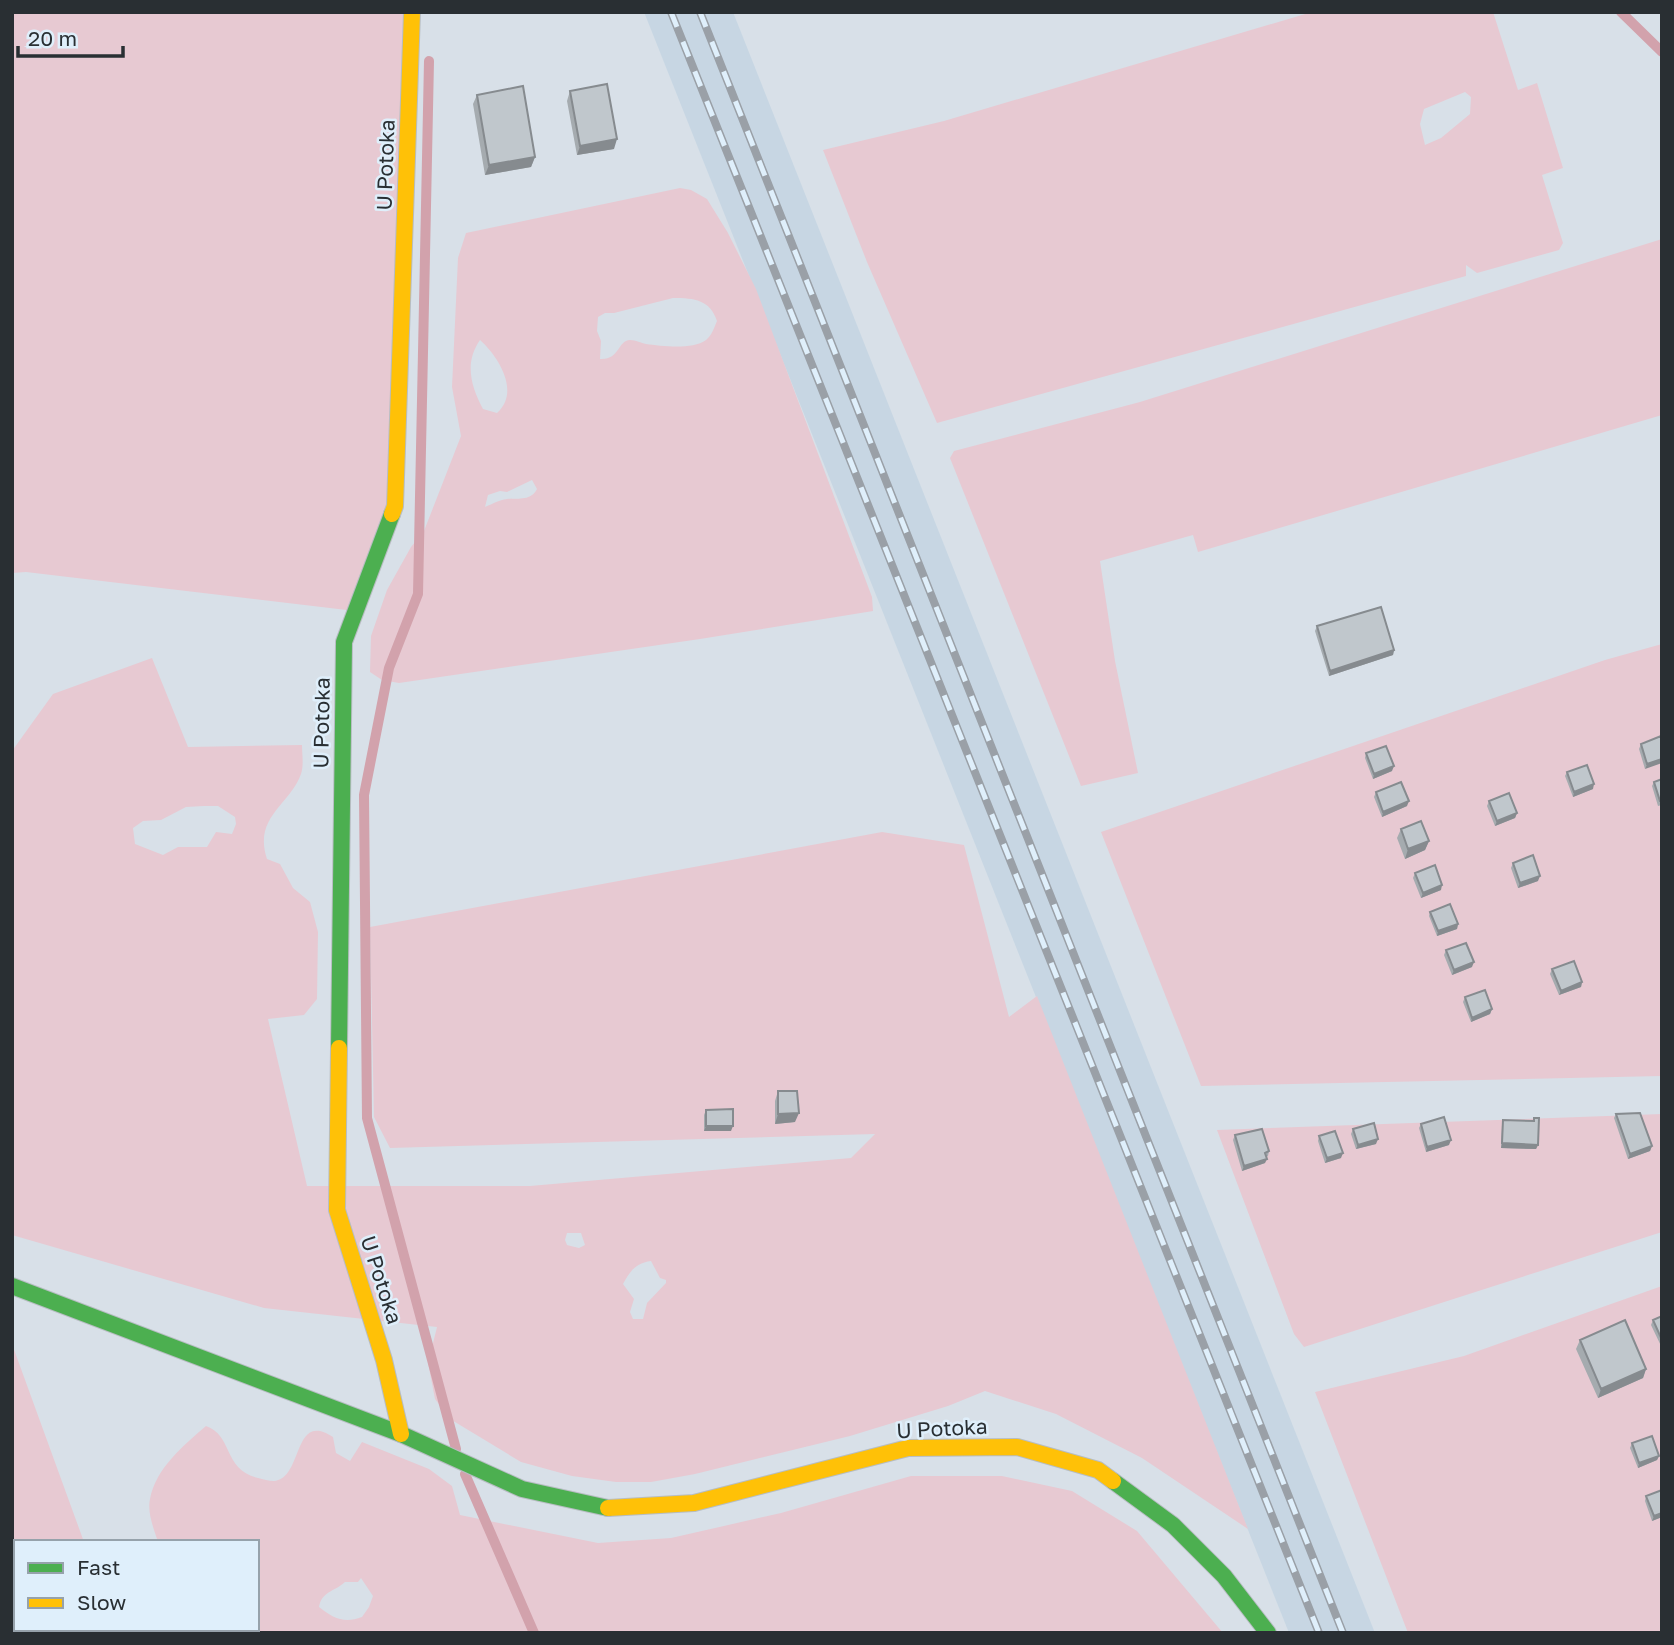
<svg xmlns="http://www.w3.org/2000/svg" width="1674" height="1645" viewBox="0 0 1674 1645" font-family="'Golos Text',sans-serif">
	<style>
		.built { fill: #c7d6e3 }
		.green { fill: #e7c9d2; fill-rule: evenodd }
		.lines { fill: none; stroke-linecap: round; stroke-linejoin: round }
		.stream { stroke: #d2a2ac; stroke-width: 10 }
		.fast-casing { stroke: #b7bdc2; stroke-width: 18 }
		.slow-casing { stroke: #b7bdc2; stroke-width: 18 }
		.fast { stroke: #4caf50; stroke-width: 16 }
		.slow { stroke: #ffc107; stroke-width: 16 }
		.rail-casing { stroke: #9aa0a7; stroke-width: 8 }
		.rail { stroke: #dfeffb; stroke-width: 5; stroke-dasharray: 16; stroke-linecap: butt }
		.wall { fill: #a5abaf }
		.shaded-wall { fill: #868b8f }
		.building { fill: #c0c7cc; stroke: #868b8f; stroke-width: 2 }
		.labels { text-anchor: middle; stroke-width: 5; stroke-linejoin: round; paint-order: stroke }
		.street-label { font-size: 21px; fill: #292f33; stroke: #dfeffb }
	</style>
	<rect width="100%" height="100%" fill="#d8e0e8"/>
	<!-- built -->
	<path class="built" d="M644 12H733L1375 1633H1289Z"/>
	<!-- green -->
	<path class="green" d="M12 12H412L395 506 355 611 26 572 12 573Z
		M1312 12H1493L1518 90 1537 83 1563 168 1542 175 1563 243 1559 250 1477 273 1466 265V276L937 423 867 262 823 150 944 121ZM1465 92 1471 97 1470 114 1441 138 1425 145 1420 124 1424 109Z
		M680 188 691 190 707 199 728 233 756 289 872 597 873 611 700 639 399 683 382 680 370 672 371 636 387 590 411 547 424 531 461 436 452 387 458 258 466 233ZM673 298C695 298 710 300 717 321 714 328 712 335 706 340 692 350 662 346 646 344 641 343 636 340 630 340 617 341 620 360 600 359L601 341 597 331 598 317 605 313H614ZM480 340C498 356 521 392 497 413L483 409C471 386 464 363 480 340ZM532 480 537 489C531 501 519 498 507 499 499 500 492 504 485 507L488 495 500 491 507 492Z
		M1662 239V415L1198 552 1193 535 1100 561 1115 661 1138 773 1081 786 950 458 954 451 1140 402Z
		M1662 644V1076L1201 1086 1101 832 1605 660Z
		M152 658 188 747 302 745C302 754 304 765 301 774 290 805 253 817 267 859L280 864 293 888 310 902 318 932 317 999 304 1015 268 1019 307 1186H530L851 1158 875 1134 390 1148 374 1117 370 927 882 832 964 845 1009 1017 1037 996 1248 1529 1142 1458 1056 1414 985 1391 948 1406 850 1436 695 1474 651 1482H616L572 1476 521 1462 450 1419 435 1399 428 1363 437 1327 264 1308 12 1235V751L53 694ZM204 806H218L235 817 236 824 232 834 216 832 207 847H178L163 855 135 844 133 828 143 821 161 820 186 807ZM567 1233H581L585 1245 579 1248 567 1245 565 1240ZM651 1261 660 1278 666 1280V1283L647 1303 643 1319H633L630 1312 634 1299 623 1284C630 1271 636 1263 651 1261Z
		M1662 1114V1232L1304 1347 1294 1334 1217 1130Z
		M1662 1286V1633H1408L1315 1392 1464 1356Z
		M12 1344 84 1542H16V1629H112L111 1633H12Z
		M206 1426C233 1435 223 1470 258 1478 263 1479 269 1481 274 1481 304 1478 292 1410 333 1437L336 1453 350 1461 362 1442 429 1469 452 1486 460 1515 598 1543 671 1538 781 1513 911 1476H1002L1072 1491 1137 1531 1223 1633H197L192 1629H257V1542H158C154 1529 147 1513 150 1499 156 1468 183 1446 206 1426ZM361 1578 373 1596 369 1607 362 1617C344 1624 333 1618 319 1607 322 1591 334 1592 345 1582H358Z"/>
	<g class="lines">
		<!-- stream -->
		<path class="stream" d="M1621 12 1662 52
			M429 61 418 594 389 668 364 795 367 1118 456 1449
			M465 1474 534 1633"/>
		<!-- fast casing -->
		<g class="fast-casing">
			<path id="fast" d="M339 1048 344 642 392 514
				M12 1286 401 1434 522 1489 608 1508
				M1113 1481 1173 1525 1224 1576 1268 1633"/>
		</g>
		<!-- slow casing -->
		<g class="slow-casing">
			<path id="slow" d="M392 514 395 506 412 12
				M339 1048 337 1210 384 1360 401 1434
				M608 1508 694 1503 908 1448 1017 1447 1098 1470 1113 1481"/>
		</g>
		<!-- fast -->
		<use href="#fast" class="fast"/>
		<!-- slow -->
		<use href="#slow" class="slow"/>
		<!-- rail casing -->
		<g class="rail-casing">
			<path id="rail" d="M671 12 1319 1633
				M700 12 1343 1633"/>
		</g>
		<!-- rail -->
		<use href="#rail" class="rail"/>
	</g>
	<!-- wall -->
	<path class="wall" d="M570 91 614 149 577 155 567 101Z
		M477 95 535 157 531 167 485 175 473 104Z
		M1317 626 1394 650 1393 655 1329 676 1315 631Z
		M1661 736 1645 769 1639 749 1641 744Z
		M1366 753 1392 771 1373 779 1365 758Z
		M1567 772 1593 789 1573 797 1565 776Z
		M1654 782 1662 805 1658 806 1652 786Z
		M1376 792 1407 806 1382 817 1374 797Z
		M1489 801 1517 813 1515 818 1495 826 1487 806Z
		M1401 829 1429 841 1425 850 1405 859 1397 838Z
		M1513 863 1538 881 1518 888 1511 868Z
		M1415 873 1441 890 1421 898 1413 878Z
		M1430 912 1458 924 1457 929 1437 936 1429 916Z
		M1446 950 1472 967 1452 975 1444 955Z
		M1552 969 1582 982 1581 987 1559 995 1550 974Z
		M1465 997 1492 1009 1490 1014 1471 1022 1463 1002Z
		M778 1091 795 1122 775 1124V1101Z
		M706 1110 731 1131H704V1115Z
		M1616 1114 1652 1146 1650 1151 1628 1159 1614 1118Z
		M1534 1118 1538 1145 1536 1149 1501 1148 1502 1125 1503 1120 1533 1121Z
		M1421 1124 1449 1145 1426 1152 1419 1128Z
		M1353 1129 1376 1144 1356 1149 1351 1134Z
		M1235 1135 1269 1151 1268 1156 1266 1157 1265 1163 1242 1171 1233 1140Z
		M1319 1136 1341 1158 1325 1163 1318 1141Z
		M1662 1316V1348L1651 1325 1653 1320Z
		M1580 1340 1646 1369 1643 1378 1598 1398 1576 1349Z
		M1632 1443 1659 1456 1657 1460 1638 1468 1630 1448Z
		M1662 1490V1517L1652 1521 1645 1501 1646 1496Z"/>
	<!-- shaded-wall -->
	<path class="shaded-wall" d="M617 139 614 149 577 155 580 146Z
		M535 157 531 167 485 175 489 165Z
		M1394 650 1393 655 1329 676 1330 671Z
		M1662 759V763L1645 769 1647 764Z
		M1394 766 1392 771 1373 779 1374 774Z
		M1594 784 1593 789 1573 797 1574 792Z
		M1409 801 1407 806 1382 817 1383 812Z
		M1517 813 1515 818 1495 826 1497 821Z
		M1429 841 1425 850 1405 859 1408 849Z
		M1540 876 1538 881 1518 888 1520 883Z
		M1442 885 1441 890 1421 898 1423 893Z
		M1458 924 1457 929 1437 936 1438 931Z
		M1474 962 1472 967 1452 975 1454 970Z
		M1582 982 1581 987 1559 995 1561 991Z
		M1492 1009 1490 1014 1471 1022 1472 1018Z
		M799 1113 795 1122 775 1124 778 1114Z
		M706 1126H733L731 1131H704Z
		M1378 1139 1376 1144 1356 1149 1358 1145Z
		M1451 1140 1449 1145 1426 1152 1427 1147Z
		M1502 1143 1538 1145 1536 1149 1501 1148Z
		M1652 1146 1650 1151 1628 1159 1630 1154Z
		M1343 1153 1341 1158 1325 1163 1327 1158Z
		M1267 1159 1265 1163 1242 1171 1244 1166Z
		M1646 1369 1643 1378 1598 1398 1601 1389Z
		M1659 1456 1657 1460 1638 1468 1639 1463Z
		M1662 1513V1517L1652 1521 1654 1516Z"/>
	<!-- building -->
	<path class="building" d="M607 84 617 139 580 146 570 91Z
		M523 86 535 157 489 165 477 95Z
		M1381 607 1394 650 1330 671 1317 626Z
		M1661 736 1662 759 1647 764 1641 744Z
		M1386 746 1394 766 1374 774 1366 753Z
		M1587 765 1594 784 1574 792 1567 772Z
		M1662 779V801H1660L1654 782Z
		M1401 782 1409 801 1383 812 1376 792Z
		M1509 793 1517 813 1497 821 1489 801Z
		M1421 821 1429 841 1408 849 1401 829Z
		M1533 855 1540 876 1520 883 1513 863Z
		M1435 865 1442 885 1423 893 1415 873Z
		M1450 904 1458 924 1438 931 1430 912Z
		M1466 943 1474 962 1454 970 1446 950Z
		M1574 961 1582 982 1561 991 1552 969Z
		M1485 990 1492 1009 1472 1018 1465 997Z
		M778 1091H797L799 1113 778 1114Z
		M733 1109V1126H706V1110Z
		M1640 1113 1652 1146 1630 1154 1616 1114Z
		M1444 1117 1451 1140 1427 1147 1421 1124Z
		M1534 1118H1539L1538 1145 1502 1143 1503 1120 1534 1121Z
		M1374 1123 1378 1139 1358 1145 1353 1129Z
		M1262 1129 1269 1151 1265 1153 1267 1159 1244 1166 1235 1135Z
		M1335 1131 1343 1153 1327 1158 1319 1136Z
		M1662 1316V1340L1653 1320Z
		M1625 1320 1646 1369 1601 1389 1580 1340Z
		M1652 1436 1659 1456 1639 1463 1632 1443Z
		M1662 1490V1513L1654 1516 1646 1496Z"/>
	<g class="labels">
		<!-- street labels -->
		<g class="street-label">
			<text transform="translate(386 165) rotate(-88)" y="7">U Potoka</text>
			<text transform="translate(322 723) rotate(-89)" y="7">U Potoka</text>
			<text transform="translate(381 1280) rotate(72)" y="7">U Potoka</text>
			<text transform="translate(942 1429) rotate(-3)" y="7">U Potoka</text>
		</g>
	</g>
	<!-- border -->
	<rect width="1674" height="1645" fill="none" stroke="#292f33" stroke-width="28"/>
	<!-- legend -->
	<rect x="14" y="1540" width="245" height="91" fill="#dfeffb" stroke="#96a2ab" stroke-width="2"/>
	<rect x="28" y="1563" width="35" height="10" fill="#4caf50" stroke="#96a2ab" stroke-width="2"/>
	<text x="77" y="1575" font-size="21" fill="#292f33">Fast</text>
	<rect x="28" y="1598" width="35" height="10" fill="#ffc107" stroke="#96a2ab" stroke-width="2"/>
	<text x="77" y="1610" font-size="21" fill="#292f33">Slow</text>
	<!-- scale -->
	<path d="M18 46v10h105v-10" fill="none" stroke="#292f33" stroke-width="3.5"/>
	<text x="28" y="46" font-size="21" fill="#292f33" stroke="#dfeffb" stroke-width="5" paint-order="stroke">20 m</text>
</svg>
